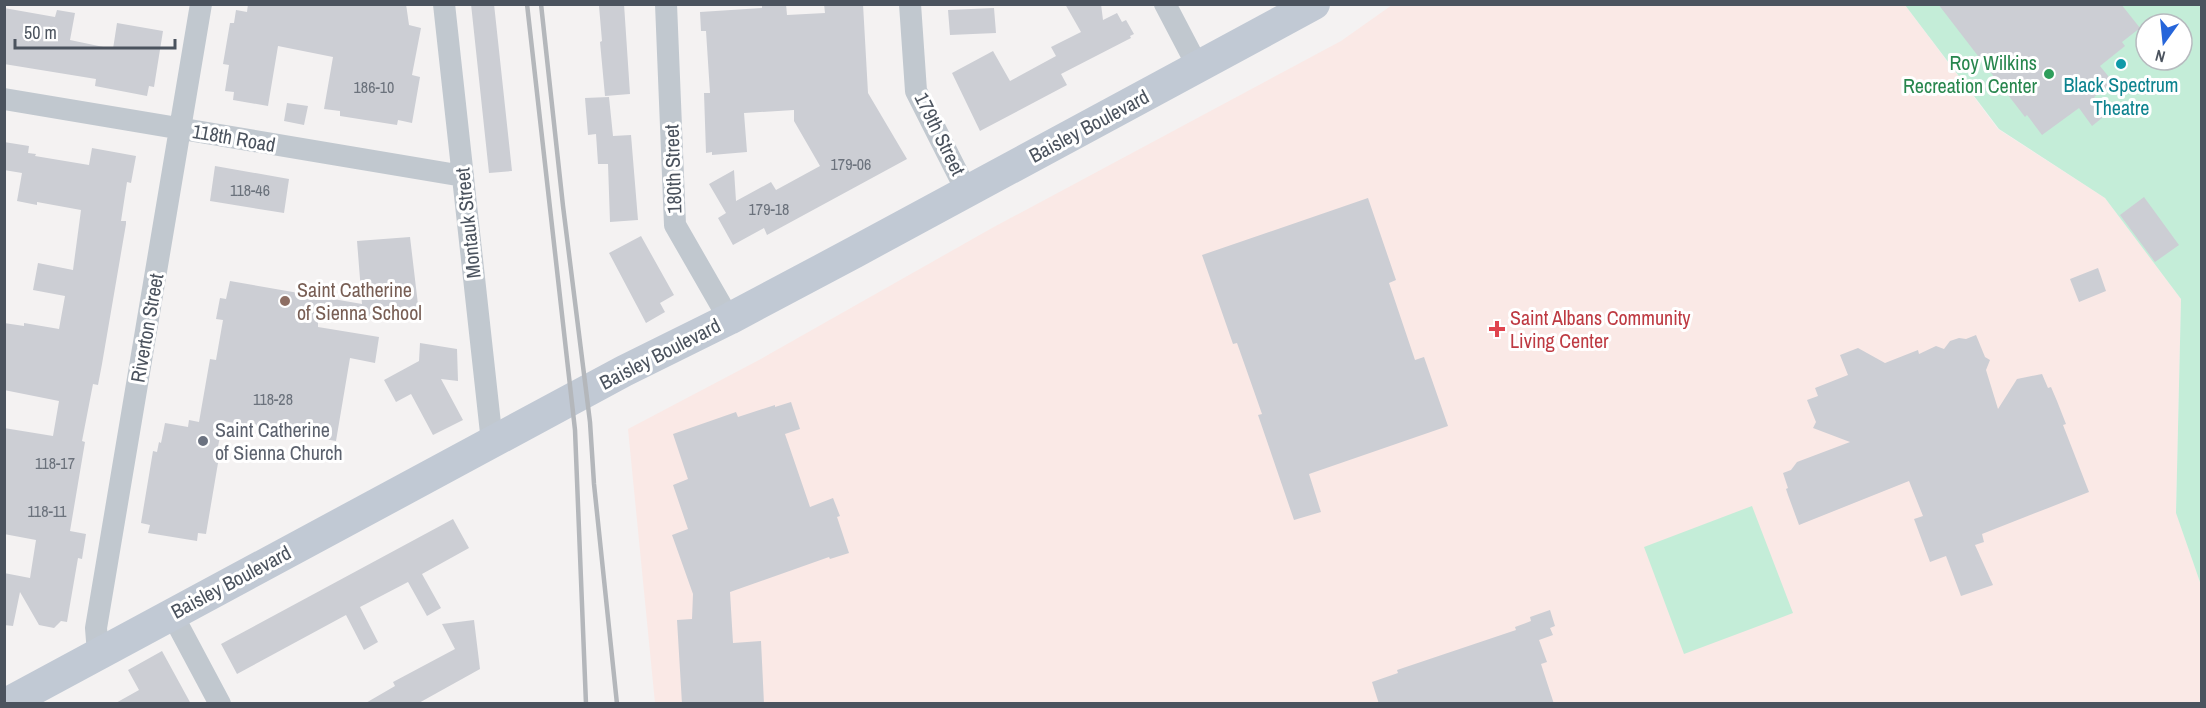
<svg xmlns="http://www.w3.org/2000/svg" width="2206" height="708" viewBox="0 0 2206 708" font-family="'Archivo Narrow',sans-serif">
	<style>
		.medical { fill: #fae9e6 }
		.green { fill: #c4edd8; fill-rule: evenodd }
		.building { fill: #ccced4 }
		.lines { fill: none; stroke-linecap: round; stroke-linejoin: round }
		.street { stroke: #c1c8cf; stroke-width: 22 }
		.secondary { stroke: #c1c9d4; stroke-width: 32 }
		.rail { stroke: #b4b7bb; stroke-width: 4.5 }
		.culture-dot { fill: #0f9aa8; stroke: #fff; stroke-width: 2 }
		.leisure-dot { fill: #2e9e5b; stroke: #fff; stroke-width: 2 }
		.education-dot { fill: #8d6e63; stroke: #fff; stroke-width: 2 }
		.health-dot { fill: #e0444e; stroke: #fff; stroke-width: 2 }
		.worship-dot { fill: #6b7280; stroke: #fff; stroke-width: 2 }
		.labels { text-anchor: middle; stroke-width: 6; stroke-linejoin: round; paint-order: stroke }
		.number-label { font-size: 16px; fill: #6b727c }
		.leisure-label { font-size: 20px; fill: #27864d; stroke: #fff; text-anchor: end }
		.culture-label { font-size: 20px; fill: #0d838f; stroke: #fff }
		.street-label { font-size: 20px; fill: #4b535e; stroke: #fff }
		.education-label { font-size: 20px; fill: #785e54; stroke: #fff; text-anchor: start }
		.health-label { font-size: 20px; fill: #be3a42; stroke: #fff; text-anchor: start }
		.worship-label { font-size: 20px; fill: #5b616d; stroke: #fff; text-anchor: start }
	</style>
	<rect width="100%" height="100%" fill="#f4f2f2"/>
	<!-- medical -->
	<path class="medical" d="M1392 5H1905L1998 129 2105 198 2181 299 2176 512 2201 585V703H655L628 429 759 360 992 228 1341 41Z"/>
	<!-- green -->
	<path class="green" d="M1905 5H2201V585L2176 513 2181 299 2105 198 1999 129ZM2146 24H2182V60H2146Z
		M1752 506 1793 613 1684 654 1644 547Z"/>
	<!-- building -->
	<path class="building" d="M248 4H406L409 25 421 28 412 75 420 77 412 123 398 120 397 125 340 116V111L324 109 333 57 278 46 268 106 233 100 234 92 225 91 229 65 223 64 230 23H234L236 10 247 12Z
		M471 4H494L512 171 489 173Z
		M624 4 630 94 605 96 600 42 602 41 599 6Z
		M762 4H786L787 15 825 13 824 4H863L868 93 907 159 767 235 764 228 733 245 718 218 726 213 709 184 734 170 736 201 771 182 776 190 820 166 794 121V110L744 113 747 152 712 155V152L706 153 704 93H710L706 31H701L700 12 762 8Z
		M1065 4H1101L1103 20 1117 13 1122 22 1126 20 1134 34 1130 36 1131 38 1061 74 1067 85 980 131 952 73 993 51 1010 81 1056 56 1051 47 1081 32Z
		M1938 4H2121L2140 28 2122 42 2125 46 2100 66 2113 82 2094 97 2107 114 2092 126 2079 108 2042 135 2027 115 2025 117Z
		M4 8 55 17 57 10 75 13 70 40 113 49 117 23 163 31 154 87 149 86 147 96 95 86 96 79 4 64Z
		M994 8 996 33 950 35 948 10Z
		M609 97 613 136 631 135 638 220 610 222 608 164H598L596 134 588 135 585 98Z
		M287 103 308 106 304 125 284 121Z
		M4 142 29 146 28 153 36 154 35 156 89 165 92 148 136 156 131 183 127 182 121 221H126V224L102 364 98 385 93 384 82 441 85 442 70 531 86 534 82 559 78 558 67 622 61 621 54 628 39 625 20 592 13 626 4 625V573L30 578 36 540 4 534V428L53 436 59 401 4 390V323L24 326V323L59 329 65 296 33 290 38 263 73 270 81 210 37 202V205L17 201 22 173 4 170Z
		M215 166 289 179 284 213 210 201Z
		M2144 197 2179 245 2155 262 2120 215Z
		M1368 198 1396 280 1389 283 1415 360 1424 357 1448 426 1309 474 1321 512 1294 520 1258 415 1262 414 1237 343 1233 344 1202 255Z
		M641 236 674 295 660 303 665 312 646 323 609 253Z
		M410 237 419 313 318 320V327L379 337 375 363 350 358 336 441 223 421 215 462 218 463 206 534 198 533 197 541 148 533 150 525 141 523 153 451 157 452 159 442 161 443 165 423 188 427 189 420 199 422 210 359 216 360 223 320 216 319 220 298 226 299 230 281 362 304 357 241Z
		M2098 268 2106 291 2079 302 2070 279Z
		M1976 335 1985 357 1990 360 1986 370 1998 409 2017 379 2042 374 2048 388 2051 387 2057 401 2066 424 2063 425 2089 492 1982 534 1984 542 1975 545 1993 585 1961 596 1946 556 1930 562 1914 519 1923 516 1909 481 1799 525 1788 495 1786 489 1788 488 1783 473 1791 470 1797 462 1850 442 1813 428 1816 422 1807 400 1818 396 1815 388 1848 375 1840 355 1858 348 1885 363 1918 350 1919 354 1936 346 1944 349 1950 341 1959 338 1966 339Z
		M420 343 457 349 458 381 441 379 463 420 433 435 411 394 396 402 384 380 419 361Z
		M791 402 800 429 785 434 810 507 833 498 840 516 837 517 849 553 830 559 829 557 730 592 733 643 761 641 764 704H682L677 620 692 619 693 594 672 535 688 529 673 485 688 479 673 434 736 412 738 417 775 405V407Z
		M453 519 469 548 422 574 441 608 427 616 408 582 360 607 378 642 364 650 346 615 237 674 221 644Z
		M1550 610 1555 626 1550 628 1553 635 1539 640 1547 662 1541 664 1554 704H1379L1372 682 1398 673 1397 670 1516 630 1515 627 1531 621 1530 617Z
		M474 620 480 669 417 704H364L395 686 393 682 455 649 442 624Z
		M162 651 191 704H114L139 690 128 670Z"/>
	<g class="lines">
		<!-- street -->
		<path class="street" d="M444 4 492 442
			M666 4 675 225 729 319
			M910 4 916 91 967 192
			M1165 4 1198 67
			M4 99 463 176
			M172 614 220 704
			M98 653 96 628 201 4"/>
		<!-- secondary -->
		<path class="secondary" d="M6 704 624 371 729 319 855 252 1314 4"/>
		<!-- rail -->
		<path class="rail" d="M527 4 575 430 586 704
			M541 4 563 206 590 422 594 484 617 704"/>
	</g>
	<!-- markers -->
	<circle class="culture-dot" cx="2121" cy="64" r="6"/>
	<circle class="leisure-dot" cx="2049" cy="74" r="6"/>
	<circle class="education-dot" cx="285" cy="301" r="6"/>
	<path class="health-dot" d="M1494 320h6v6h6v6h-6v6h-6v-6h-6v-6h6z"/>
	<circle class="worship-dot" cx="203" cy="441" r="6"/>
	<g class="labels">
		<!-- number labels -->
		<g class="number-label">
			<text x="374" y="93">186-10</text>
			<text x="851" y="170">179-06</text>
			<text x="250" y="196">118-46</text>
			<text x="769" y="215">179-18</text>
			<text x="273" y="405">118-28</text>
			<text x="55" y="469">118-17</text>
			<text x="47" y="517">118-11</text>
		</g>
		<!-- leisure labels -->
		<g class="leisure-label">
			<text x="2037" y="70">Roy Wilkins<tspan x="2037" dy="23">Recreation Center</tspan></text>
		</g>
		<!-- culture labels -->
		<g class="culture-label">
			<text x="2121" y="92">Black Spectrum<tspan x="2121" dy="23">Theatre</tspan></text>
		</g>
		<!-- street labels -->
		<g class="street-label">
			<text transform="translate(1089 126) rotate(-28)" y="7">Baisley Boulevard</text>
			<text transform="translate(940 134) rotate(64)" y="7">179th Street</text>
			<text transform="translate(234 138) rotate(10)" y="7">118th Road</text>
			<text transform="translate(673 169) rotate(-92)" y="7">180th Street</text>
			<text transform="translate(468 223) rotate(-96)" y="7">Montauk Street</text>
			<text transform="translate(147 328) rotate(-80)" y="7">Riverton Street</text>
			<text transform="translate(660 354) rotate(-27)" y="7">Baisley Boulevard</text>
			<text transform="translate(231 582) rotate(-28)" y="7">Baisley Boulevard</text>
		</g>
		<!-- education labels -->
		<g class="education-label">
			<text x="297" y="297">Saint Catherine<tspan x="297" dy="23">of Sienna School</tspan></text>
		</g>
		<!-- health labels -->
		<g class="health-label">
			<text x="1510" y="325">Saint Albans Community<tspan x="1510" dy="23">Living Center</tspan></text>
		</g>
		<!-- worship labels -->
		<g class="worship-label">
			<text x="215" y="437">Saint Catherine<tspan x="215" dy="23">of Sienna Church</tspan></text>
		</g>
	</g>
	<!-- border -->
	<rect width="2206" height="708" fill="none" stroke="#4b535e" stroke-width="12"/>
	<!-- north arrow -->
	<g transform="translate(2164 42) rotate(195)"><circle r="28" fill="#ffffff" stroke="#b7babf" stroke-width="1.5"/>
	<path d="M0-4.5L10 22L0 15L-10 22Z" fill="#2665da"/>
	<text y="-9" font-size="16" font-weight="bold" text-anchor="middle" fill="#4b535e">N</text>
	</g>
	<!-- scale -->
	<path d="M15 39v9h160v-9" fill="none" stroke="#4b535e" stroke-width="3"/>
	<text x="24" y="39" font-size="18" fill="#4b535e" stroke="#ffffff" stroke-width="4.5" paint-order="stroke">50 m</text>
</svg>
